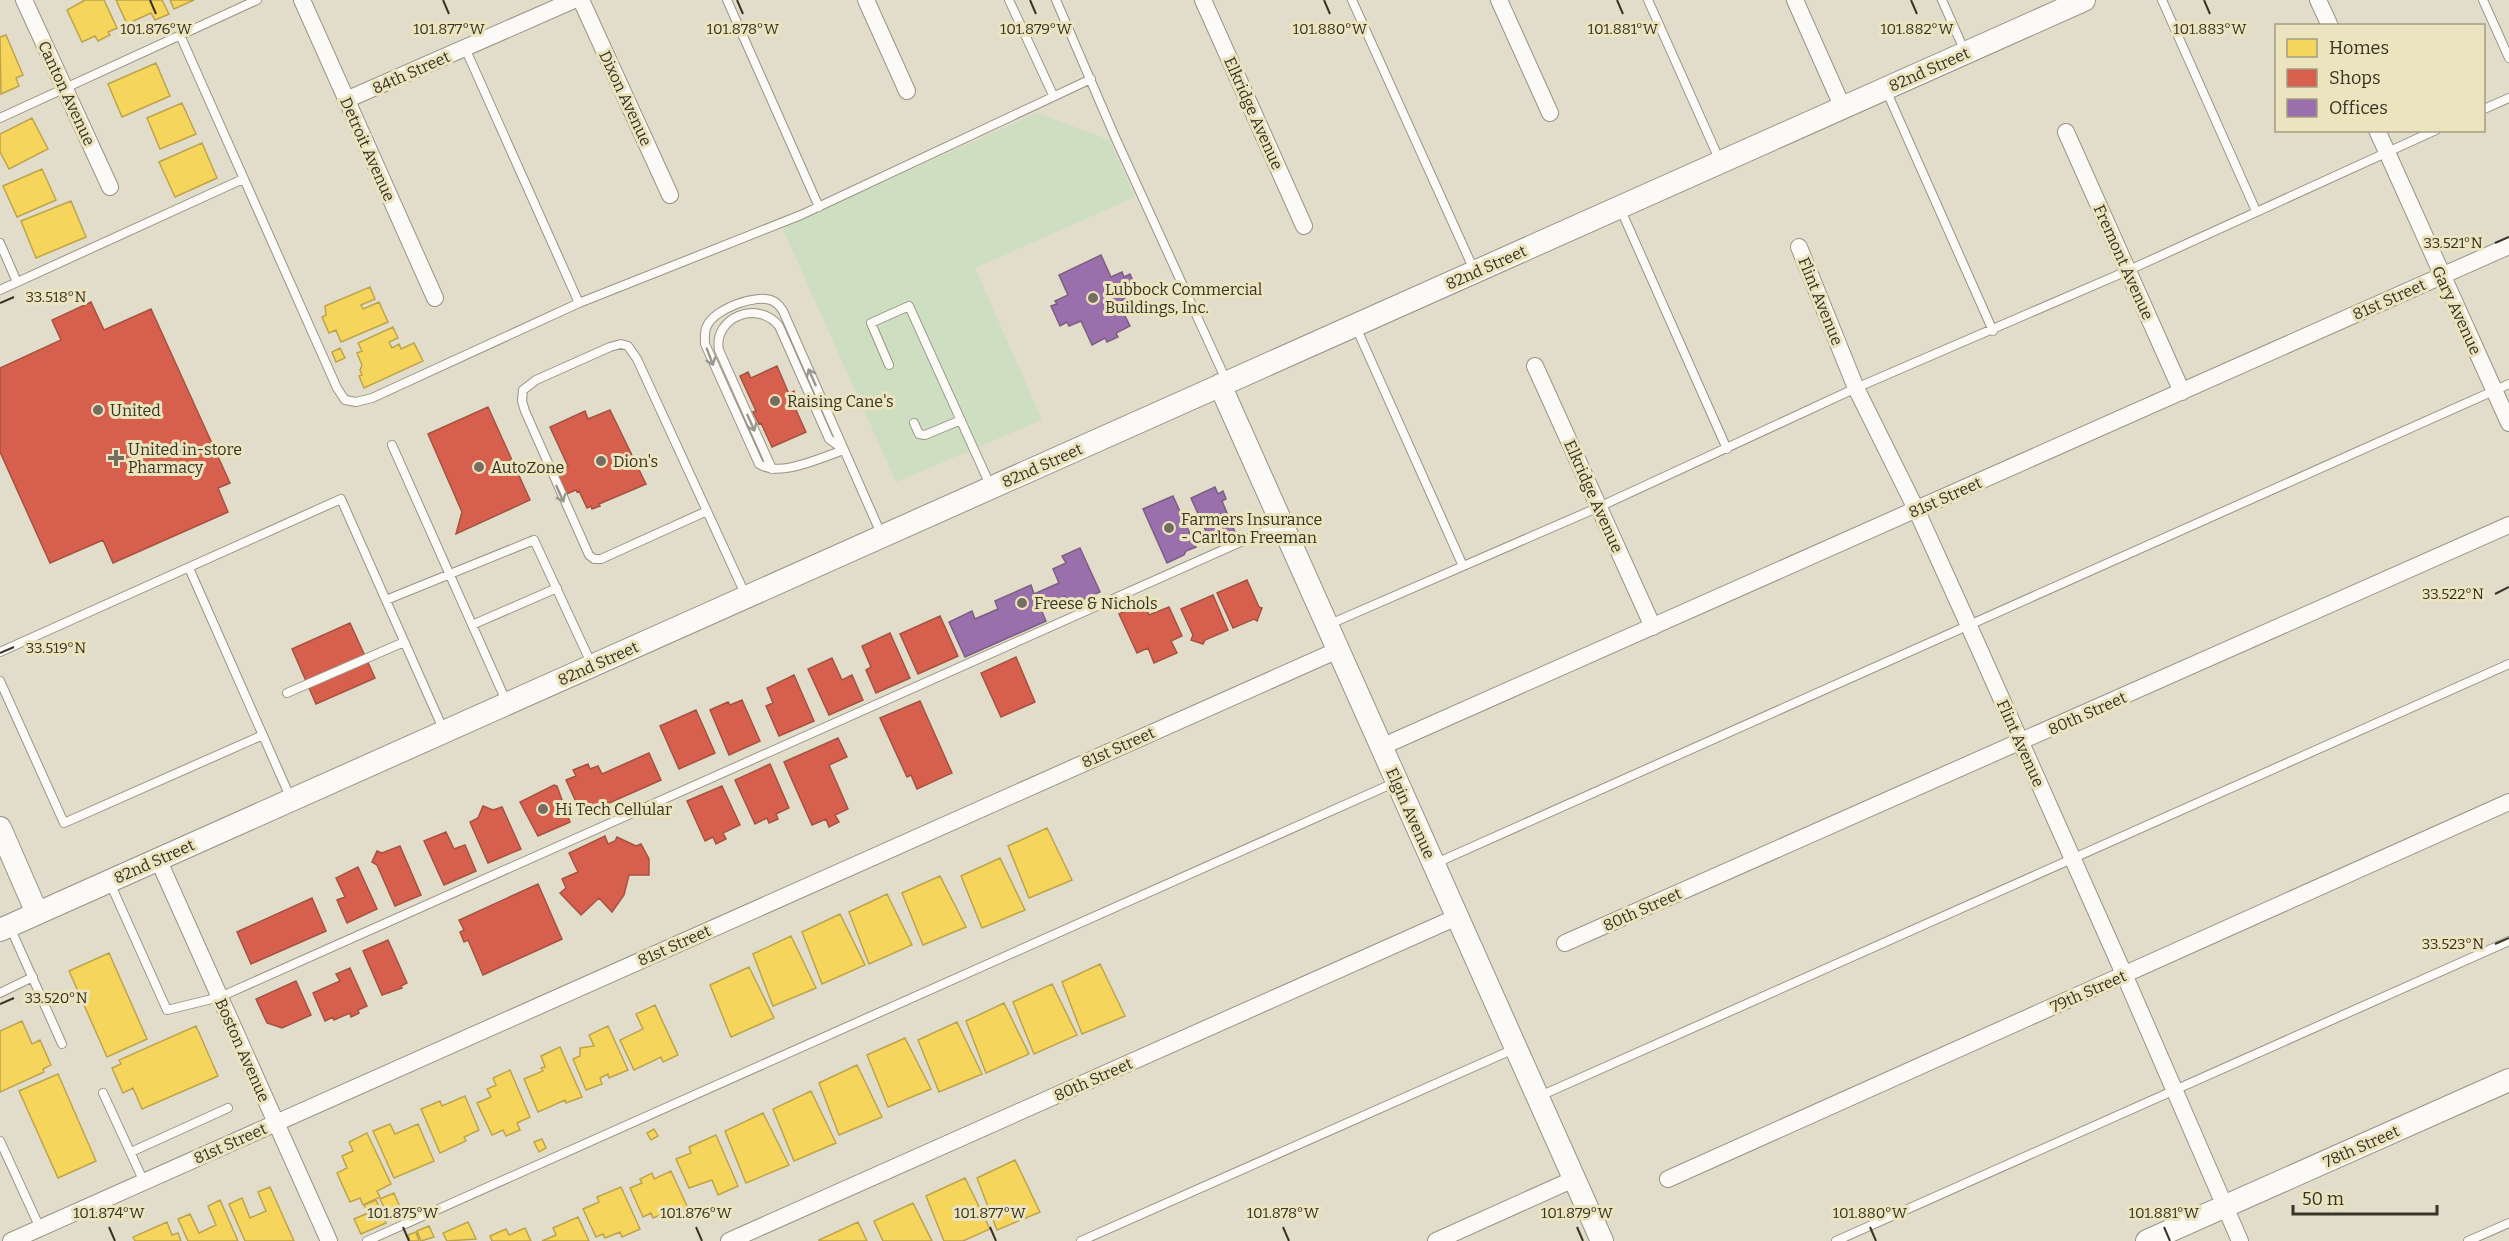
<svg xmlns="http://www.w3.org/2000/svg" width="2509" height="1241" viewBox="0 0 2509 1241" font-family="Bitter,serif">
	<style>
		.green { fill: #cddec1 }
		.homes { fill: #f6d55c; stroke: #bda44c; stroke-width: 1.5 }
		.shops { fill: #d6604d; stroke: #a65241; stroke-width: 1.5 }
		.offices { fill: #9970ab; stroke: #7c5e83; stroke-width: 1.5 }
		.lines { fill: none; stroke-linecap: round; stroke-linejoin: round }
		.lane-casing { stroke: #989485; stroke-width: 10 }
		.street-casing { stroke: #989485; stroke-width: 18 }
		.secondary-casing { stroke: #989485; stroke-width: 24 }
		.lane { stroke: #fbfaf7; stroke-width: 8 }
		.street { stroke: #fbfaf7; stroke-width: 16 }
		.secondary { stroke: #fbfaf7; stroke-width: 22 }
		.oneway { stroke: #99968e }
		.ticks { fill: none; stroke: #373325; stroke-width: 2 }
		.poi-dot { fill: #736e5f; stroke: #ece3bf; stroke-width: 2 }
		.labels { text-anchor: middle; stroke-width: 6; stroke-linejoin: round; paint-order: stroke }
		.street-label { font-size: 16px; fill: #373325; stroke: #ece3bf }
		.poi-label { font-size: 16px; fill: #373325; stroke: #ece3bf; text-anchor: start }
		.ticks-label { font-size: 15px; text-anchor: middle; fill: #373325; stroke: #ece3bf; stroke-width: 6; stroke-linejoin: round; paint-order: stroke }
	</style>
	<rect width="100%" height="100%" fill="#e2ddca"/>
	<!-- green -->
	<path class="green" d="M1038 113 1109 140 1135 197 975 268 1042 420 896 482 782 227Z"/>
	<!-- homes -->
	<path class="homes" d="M85 0H104L117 28 108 32 110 35 98 41 95 36 82 42 67 10Z
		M116 0H162L169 14 155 20 151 13 127 24Z
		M170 0H194L174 9Z
		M6 35 23 75 16 78 19 86 1 94 0 37Z
		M156 63 170 96 122 117 108 84Z
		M182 103 196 134 160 149 147 118Z
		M32 118 48 149 9 169 0 152V134Z
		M202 143 217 178 175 197 159 162Z
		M42 169 56 200 17 217 3 186Z
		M71 201 86 237 36 258 21 221Z
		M370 287 375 299 361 305 363 309 379 302 388 322 341 342 336 330 329 333 322 317 326 315 325 306Z
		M393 327 398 338 389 342 392 348 399 344 401 349 414 343 423 361 364 388 359 376 362 375 360 370 362 365 357 353 362 351 358 343Z
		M340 348 345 358 336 362 332 352Z
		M1047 828 1072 880 1029 898 1008 846Z
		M1000 858 1025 910 982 928 961 876Z
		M940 876 966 927 923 945 902 893Z
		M887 894 912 945 869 964 849 912Z
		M840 914 865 965 822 984 802 932Z
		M791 936 816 988 773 1006 753 954Z
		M109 953 147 1039 107 1057 69 971Z
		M1100 964 1125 1016 1082 1034 1062 982Z
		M749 967 774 1018 731 1037 710 985Z
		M1052 984 1077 1035 1034 1054 1013 1002Z
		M1004 1003 1029 1054 986 1073 966 1021Z
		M655 1005 678 1055 663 1062 661 1057 634 1070 620 1040 643 1029 636 1014Z
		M22 1021 32 1044 40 1040 51 1065 43 1069 44 1072 0 1092V1031Z
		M957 1022 982 1074 939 1092 918 1040Z
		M196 1026 218 1076 142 1109 133 1088 123 1093 112 1068 121 1064 119 1060Z
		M608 1026 628 1070 609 1078 608 1074 600 1078 602 1084 586 1090 573 1059 580 1056V1048L594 1046 589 1035Z
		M905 1038 931 1089 888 1107 867 1055Z
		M560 1047 582 1097 566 1103 565 1100 538 1112 524 1079 543 1071 541 1068 545 1067 541 1056Z
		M857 1065 882 1117 839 1135 819 1083Z
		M510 1070 530 1117 517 1123 520 1130 506 1136 503 1130 492 1135 477 1103 491 1097 487 1089 496 1085 493 1078Z
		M58 1074 96 1161 58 1178 19 1091Z
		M811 1091 836 1143 794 1161 773 1109Z
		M465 1096 479 1130 464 1137 466 1141 440 1153 421 1109 440 1101 442 1106Z
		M763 1113 789 1165 746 1183 725 1131Z
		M390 1124 395 1134 418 1124 434 1161 394 1178 373 1131Z
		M654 1129 658 1136 651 1140 647 1133Z
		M367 1133 391 1184 377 1191 380 1197 363 1205 360 1198 350 1202 337 1173 347 1168 342 1156 353 1151 349 1142Z
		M716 1135 738 1186 718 1195 712 1180 689 1188 676 1159 691 1153 689 1147Z
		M542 1139 546 1148 539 1152 534 1142Z
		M1015 1160 1040 1212 997 1230 977 1178Z
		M671 1171 688 1208 670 1216 668 1212 653 1218 651 1213 643 1217 630 1188 642 1183 640 1179 652 1173 654 1179Z
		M965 1178 990 1229 963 1241H944L926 1196Z
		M270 1187 294 1241H245L229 1204 242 1198 250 1218 266 1211 258 1192Z
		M621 1187 640 1229 622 1237 620 1232 605 1238 603 1234 596 1237 583 1209 599 1202 597 1197Z
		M394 1193 402 1212 389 1218 380 1199Z
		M220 1200 238 1241H188L178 1219 190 1214 199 1233 216 1225 208 1206Z
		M376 1200 386 1223 361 1234 354 1219 368 1213 364 1205Z
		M913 1203 932 1241H883L874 1221Z
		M578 1217 589 1241H542L556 1235 553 1228Z
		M167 1222 172 1235 178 1233 181 1241H135L133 1237Z
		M468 1222 476 1239 447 1241 443 1233Z
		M858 1222 867 1241H819V1240Z
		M429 1226 434 1237 421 1241 417 1231Z
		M525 1228 531 1241H492L490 1236 506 1229 509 1235Z
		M416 1232 419 1241H410L408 1235Z"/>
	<!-- shops -->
	<path class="shops" d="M91 302 104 330 151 309 230 483 218 488 228 512 113 563 103 540 50 563 0 452V368L61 340 52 320Z
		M777 366 789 394 794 391 801 408 796 410 806 432 772 447 761 423 759 424 753 412 756 411 740 376 748 372 751 378Z
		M488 407 530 500 456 534 462 512 428 434Z
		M610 410 646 484 599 504 600 506 592 509 591 506 587 508 579 491 577 492 576 490 564 495 554 474 568 466 550 427 585 411 588 419Z
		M1247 580 1259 607 1262 608 1257 621 1254 619 1233 628 1217 593Z
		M1213 595 1228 630 1205 640 1203 644 1191 640 1193 635 1181 609Z
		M1144 603 1149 615 1169 607 1182 636 1171 641 1177 653 1154 663 1148 648 1137 653 1119 614Z
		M940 616 958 656 918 674 900 634Z
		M350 623 375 678 316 704 292 649Z
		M890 633 910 678 876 693 866 670 871 667 862 646Z
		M1016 657 1035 702 1001 717 981 673Z
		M832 658 842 680 852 675 863 700 829 715 808 669Z
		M794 675 814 721 779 736 766 706 773 703 767 688Z
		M742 700 760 741 729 755 710 710 728 702 730 705Z
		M920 701 952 773 917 789 911 775 907 777 880 718Z
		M696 710 715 753 679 769 660 726Z
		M838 738 847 757 829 765 848 809 835 815 839 822 829 827 826 819 812 825 784 762Z
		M649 753 661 780 582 815 566 780 576 776 573 770 588 764 590 769 598 766 602 774Z
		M770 764 789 808 776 814 778 819 769 823 767 818 755 824 735 780Z
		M554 785 557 786 570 822 538 836 520 802Z
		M722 786 740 825 723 833 726 839 716 844 713 837 705 841 687 801Z
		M483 806 493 810 502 807 521 849 488 863 470 822 478 818Z
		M446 832 454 849 465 845 476 871 444 885 424 841Z
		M605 836 608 844 615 841 617 837 636 846 641 844 649 859V875H629L624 895 612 912 599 898 581 915 560 893 566 888 562 879 578 872 569 853Z
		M400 846 421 895 395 906 377 865 372 862 377 851 382 853Z
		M358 867 377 909 347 923 337 900 345 897 336 878Z
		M538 884 562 939 483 975 468 940 464 942 460 932 464 930 459 920Z
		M312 898 326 931 251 964 237 932Z
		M388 940 407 983 401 986 402 988 382 995 363 951Z
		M350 968 367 1006 358 1010 359 1013 351 1017 350 1013 334 1020 333 1017 325 1021 313 993 340 981 336 974Z
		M296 981 311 1015 282 1028 267 1023 256 999Z"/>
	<!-- offices -->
	<path class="offices" d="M1101 255 1111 277 1122 272 1124 277 1130 274 1137 290 1130 293 1131 296 1118 302 1130 326 1116 333 1118 337 1107 342 1105 338 1092 345 1081 321 1069 326 1067 322 1060 326 1051 306 1057 304 1055 301 1068 295 1059 275Z
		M1215 487 1218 494 1223 491 1226 499 1222 501 1235 532 1211 543 1191 498Z
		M1173 496 1196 547 1186 551 1184 555 1167 563 1143 509Z
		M1080 548 1100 592 1069 606 1065 596 1040 607 1046 621 965 657 949 622 972 611 975 619 998 609 995 601 1031 585 1034 594 1059 583 1053 569 1066 563 1062 556Z"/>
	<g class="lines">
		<!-- lane casing -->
		<g class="lane-casing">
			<path id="lane" d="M727 0 819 207
				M1009 0 1053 95
				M1056 0 1115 137 1226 380
				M1352 0 1474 270
				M1648 0 1720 161
				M1942 0 1965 52
				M2162 0 2256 211
				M2483 0 2509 58
				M180 35 337 388 345 400 356 402 372 398 579 303 801 215 1091 79
				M465 48 579 303
				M1886 90 1993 331
				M2484 109 2509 98
				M0 118 257 0
				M1620 208 1727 449
				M0 243 17 282
				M0 290 243 179
				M1355 325 1463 566
				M889 365 871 323 909 306 991 487
				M914 423 919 434 925 435 961 420
				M392 445 507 703
				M844 450C822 457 780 478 759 464L705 344C705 338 704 331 707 326 714 309 757 293 773 301 778 303 781 308 783 311L882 536
				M772 469 719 350C713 318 757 299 779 326L829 439 844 450
				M707 511 601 559H594L589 555 525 411 522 401 523 390 536 380 610 347 621 344 628 346 637 359 746 596
				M189 568 291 799
				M386 600 534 540 592 665
				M1330 624 1599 507 1856 388 2127 271 2436 130
				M472 625 557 588
				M0 652 341 499 444 731
				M0 681 64 823 263 735
				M287 693 404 642
				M1434 864 2509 384
				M110 883 167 1010 220 997 1281 524
				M10 927 62 1044
				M0 993 33 977
				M103 1093 144 1182
				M1540 1096 2509 664
				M0 1141 40 1228
				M131 1152 228 1108
				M367 1241 1396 782
				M1081 1241 1514 1049
				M1836 1241 2509 941
				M2468 1241 2509 1223"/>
		</g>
		<!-- street casing -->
		<g class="street-casing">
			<path id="street" d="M24 0 110 187
				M302 0 435 298
				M581 0 670 195
				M866 0 907 91
				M1203 0 1304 226
				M1499 0 1550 113
				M1795 0 1843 108
				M2318 0 2330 26
				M346 100 574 0
				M2377 130 2509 423
				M2066 132 2182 392
				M1799 247 1856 388 1916 509 1969 626 2124 974 2240 1241
				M1535 366 1653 627
				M1381 747 2509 246
				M158 859 329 1241
				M1565 943 2509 525
				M1668 1179 2509 802
				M11 1241 1338 650
				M729 1241 1457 917
				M1436 1241 1574 1179"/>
		</g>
		<!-- secondary casing -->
		<g class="secondary-casing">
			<path id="secondary" d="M1220 385 1602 1241
				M0 828 37 913
				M0 930 2084 0
				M2147 1241 2509 1080"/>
		</g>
		<!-- lane -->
		<use href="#lane" class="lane"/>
		<!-- street -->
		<use href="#street" class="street"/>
		<!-- secondary -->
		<use href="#secondary" class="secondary"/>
	</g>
	<!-- one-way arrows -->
	<defs><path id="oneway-shaft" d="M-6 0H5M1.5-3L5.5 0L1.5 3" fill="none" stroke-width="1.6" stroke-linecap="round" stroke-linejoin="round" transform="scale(1.5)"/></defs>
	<g class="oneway">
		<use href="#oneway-shaft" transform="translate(710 357) rotate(69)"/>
		<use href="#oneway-shaft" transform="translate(812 377) rotate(-114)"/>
		<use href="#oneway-shaft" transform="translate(751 423) rotate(66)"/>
		<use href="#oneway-shaft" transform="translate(560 494) rotate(66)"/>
	</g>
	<!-- ticks -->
	<path class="ticks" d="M150 0 156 14M443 0 449 14M737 0 743 14M1030 0 1036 14M1324 0 1330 14M1617 0 1623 14M1911 0 1917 14M2204 0 2210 14M2495 243 2509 237M0 303 14 297M2495 594 2509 587M0 653 14 647M2495 944 2509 938M0 1004 14 998M109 1227 115 1241M403 1227 409 1241M696 1227 702 1241M990 1227 996 1241M1283 1227 1289 1241M1577 1227 1583 1241M1870 1227 1876 1241M2164 1227 2170 1241"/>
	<!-- markers -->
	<g class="poi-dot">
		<circle cx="1093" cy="298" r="6"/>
		<circle cx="775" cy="401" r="6"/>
		<circle cx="98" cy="410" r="6"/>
		<path d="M113 449h6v6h6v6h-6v6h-6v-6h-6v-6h6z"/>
		<circle cx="601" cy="461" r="6"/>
		<circle cx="479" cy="467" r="6"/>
		<circle cx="1169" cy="528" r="6"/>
		<circle cx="1022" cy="603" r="6"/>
		<circle cx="543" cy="809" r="6"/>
	</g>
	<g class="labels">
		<!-- street labels -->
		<g class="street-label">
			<text transform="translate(1929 69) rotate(-24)" y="6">82nd Street</text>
			<text transform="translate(411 72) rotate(-24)" y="6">84th Street</text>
			<text transform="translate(67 93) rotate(65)" y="6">Canton Avenue</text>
			<text transform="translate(626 98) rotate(65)" y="6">Dixon Avenue</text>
			<text transform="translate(1254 113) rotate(66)" y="6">Elkridge Avenue</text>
			<text transform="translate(368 149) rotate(66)" y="6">Detroit Avenue</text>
			<text transform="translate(2124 262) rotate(66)" y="6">Fremont Avenue</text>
			<text transform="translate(1486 267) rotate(-24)" y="6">82nd Street</text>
			<text transform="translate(2389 299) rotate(-24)" y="6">81st Street</text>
			<text transform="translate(1821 301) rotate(68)" y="6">Flint Avenue</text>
			<text transform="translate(2457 310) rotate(65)" y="6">Gary Avenue</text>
			<text transform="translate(1042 465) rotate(-24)" y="6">82nd Street</text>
			<text transform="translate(1594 496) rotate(66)" y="6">Elkridge Avenue</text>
			<text transform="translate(1945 497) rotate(-24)" y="6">81st Street</text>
			<text transform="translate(598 663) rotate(-24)" y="6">82nd Street</text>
			<text transform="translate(2087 713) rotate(-24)" y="6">80th Street</text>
			<text transform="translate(2021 743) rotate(66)" y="6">Flint Avenue</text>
			<text transform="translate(1118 747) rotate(-24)" y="6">81st Street</text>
			<text transform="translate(1411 813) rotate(66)" y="6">Elgin Avenue</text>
			<text transform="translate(154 861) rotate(-24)" y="6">82nd Street</text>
			<text transform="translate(1642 909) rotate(-24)" y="6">80th Street</text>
			<text transform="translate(674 945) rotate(-24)" y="6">81st Street</text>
			<text transform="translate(2088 991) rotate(-24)" y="6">79th Street</text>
			<text transform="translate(243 1050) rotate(66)" y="6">Boston Avenue</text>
			<text transform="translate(1093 1079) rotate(-24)" y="6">80th Street</text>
			<text transform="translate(230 1143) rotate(-24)" y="6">81st Street</text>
			<text transform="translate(2361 1146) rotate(-24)" y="6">78th Street</text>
		</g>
		<!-- poi labels -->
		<g class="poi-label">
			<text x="1105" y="295">Lubbock Commercial<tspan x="1105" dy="18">Buildings, Inc.</tspan></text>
			<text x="787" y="407">Raising Cane's</text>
			<text x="110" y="416">United</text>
			<text x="128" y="455">United in-store<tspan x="128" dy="18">Pharmacy</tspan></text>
			<text x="613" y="467">Dion's</text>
			<text x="491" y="473">AutoZone</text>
			<text x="1181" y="525">Farmers Insurance<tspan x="1181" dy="18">- Carlton Freeman</tspan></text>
			<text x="1034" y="609">Freese &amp; Nichols</text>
			<text x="555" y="815">Hi Tech Cellular</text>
		</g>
	</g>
	<g class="ticks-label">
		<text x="156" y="34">101.876°W</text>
		<text x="449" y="34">101.877°W</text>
		<text x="743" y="34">101.878°W</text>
		<text x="1623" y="34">101.881°W</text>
		<text x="1917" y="34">101.882°W</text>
		<text x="2210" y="34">101.883°W</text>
		<text x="1036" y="34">101.879°W</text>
		<text x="1330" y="34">101.880°W</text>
		<text x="2453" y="248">33.521°N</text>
		<text x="56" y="302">33.518°N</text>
		<text x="2453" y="599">33.522°N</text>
		<text x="56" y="653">33.519°N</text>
		<text x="2453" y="949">33.523°N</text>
		<text x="56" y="1003">33.520°N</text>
		<text x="109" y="1218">101.874°W</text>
		<text x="403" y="1218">101.875°W</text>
		<text x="696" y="1218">101.876°W</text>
		<text x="990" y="1218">101.877°W</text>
		<text x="1283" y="1218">101.878°W</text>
		<text x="1577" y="1218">101.879°W</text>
		<text x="1870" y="1218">101.880°W</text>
		<text x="2164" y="1218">101.881°W</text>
	</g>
	<!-- legend -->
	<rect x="2275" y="24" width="210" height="108" fill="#ece3bf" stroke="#a49d81" stroke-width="1.5"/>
	<rect x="2287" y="39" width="30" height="18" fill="#f6d55c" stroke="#a49d81" stroke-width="1.5"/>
	<text x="2329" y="54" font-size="18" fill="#373325">Homes</text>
	<rect x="2287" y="69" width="30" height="18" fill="#d6604d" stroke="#a49d81" stroke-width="1.5"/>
	<text x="2329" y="84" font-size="18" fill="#373325">Shops</text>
	<rect x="2287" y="99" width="30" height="18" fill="#9970ab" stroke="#a49d81" stroke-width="1.5"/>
	<text x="2329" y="114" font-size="18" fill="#373325">Offices</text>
	<!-- scale -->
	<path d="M2293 1205v9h144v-9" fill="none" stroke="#373325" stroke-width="3"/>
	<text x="2302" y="1205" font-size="18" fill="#373325" stroke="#ece3bf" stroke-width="4.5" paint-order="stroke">50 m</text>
</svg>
